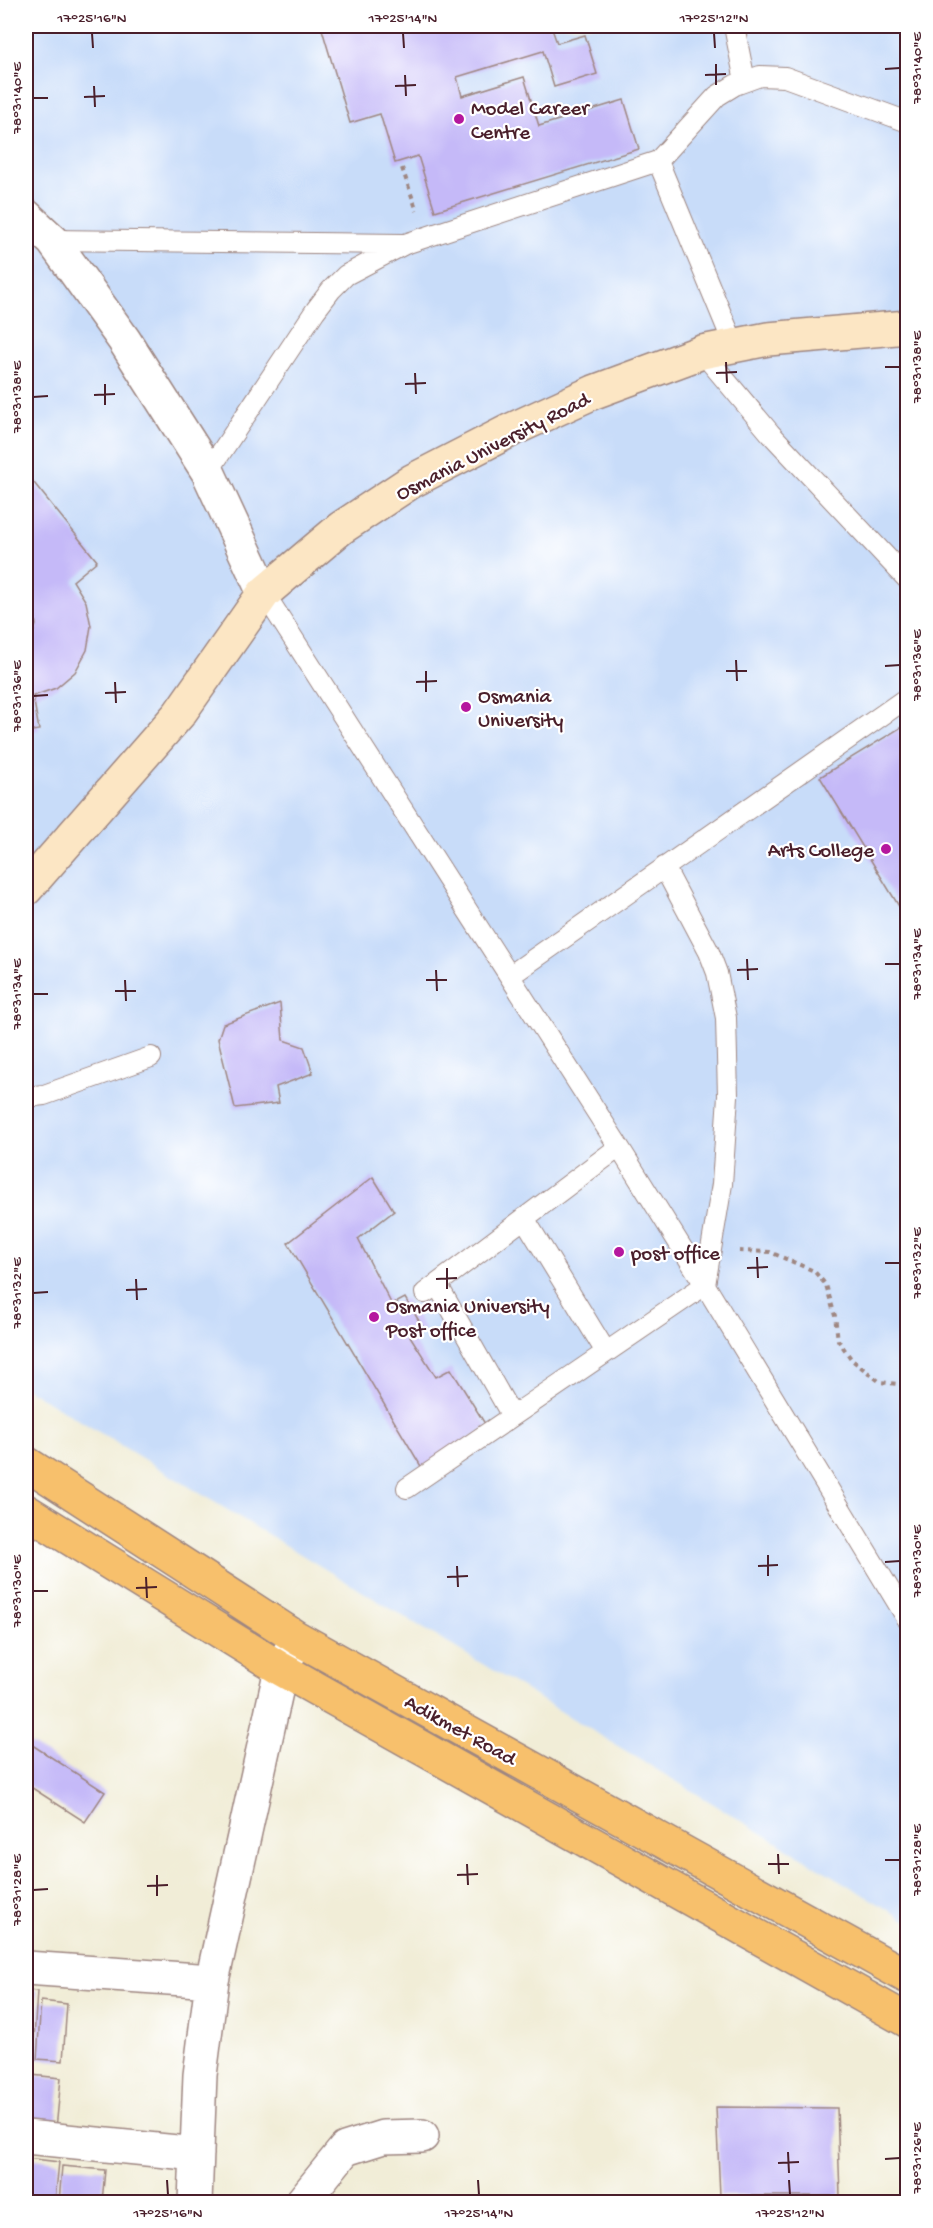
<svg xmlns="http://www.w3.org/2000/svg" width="933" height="2228" viewBox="0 0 933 2228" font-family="'Gochi Hand',sans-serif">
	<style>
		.built { fill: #c8dcf9 }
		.building { fill: #c5b9f8 }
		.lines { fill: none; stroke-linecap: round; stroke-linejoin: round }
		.service-casing { stroke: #9e8681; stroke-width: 22 }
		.minor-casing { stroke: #9e8681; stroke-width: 36 }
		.secondary-casing { stroke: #9e8681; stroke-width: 36 }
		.primary-casing { stroke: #9e8681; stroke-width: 36 }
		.path { stroke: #9e8681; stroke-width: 4; stroke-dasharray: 4.5 4.5; stroke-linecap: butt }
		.service { stroke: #fff; stroke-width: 20 }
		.minor { stroke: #fff; stroke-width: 33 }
		.secondary { stroke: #fce6c4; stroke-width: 33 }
		.primary { stroke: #f7c06c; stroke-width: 33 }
		.ticks { fill: none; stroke: #4a1f2b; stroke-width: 2 }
		.poi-dot { fill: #b5179e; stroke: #fff; stroke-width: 2 }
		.labels { text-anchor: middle; stroke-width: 4.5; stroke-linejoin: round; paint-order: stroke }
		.poi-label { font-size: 21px; fill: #4a1f2b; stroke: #fff; text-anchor: start }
		.street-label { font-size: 21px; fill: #4a1f2b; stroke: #fff }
		.neatline { fill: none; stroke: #4a1f2b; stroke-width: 2 }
		.ticks-label { font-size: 15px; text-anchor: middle; fill: #4a1f2b }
	</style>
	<rect width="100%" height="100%" fill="#fff"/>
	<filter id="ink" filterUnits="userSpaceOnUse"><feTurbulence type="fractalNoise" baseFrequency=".0167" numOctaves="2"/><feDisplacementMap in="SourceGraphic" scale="12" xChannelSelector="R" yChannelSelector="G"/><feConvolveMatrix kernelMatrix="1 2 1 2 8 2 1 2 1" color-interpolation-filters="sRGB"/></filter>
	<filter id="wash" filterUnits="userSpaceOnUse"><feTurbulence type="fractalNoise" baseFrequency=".008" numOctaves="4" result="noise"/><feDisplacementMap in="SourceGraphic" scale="24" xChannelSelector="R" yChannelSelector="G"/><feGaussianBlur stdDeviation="1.35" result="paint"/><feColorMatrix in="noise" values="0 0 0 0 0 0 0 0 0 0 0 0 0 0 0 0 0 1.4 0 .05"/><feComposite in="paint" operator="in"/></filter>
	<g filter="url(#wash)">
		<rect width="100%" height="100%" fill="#f1edd7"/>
		<!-- built -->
		<path class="built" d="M26 26H907V1921L26 1388Z"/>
		<g id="blocks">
			<!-- building -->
			<path class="building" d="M321 26H551L557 43 585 35 597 74 554 87 543 51 457 77 462 96 524 77 539 126 624 100 639 149 435 211 418 156 395 163 380 114 350 123Z
				M26 473 97 561 73 581 86 602 91 626 87 650 75 672 56 688 33 696 39 730 26 732V638L33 633 36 625 34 613 26 602Z
				M908 723V921L820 777Z
				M280 1003 283 1040 304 1047 313 1073 276 1087 279 1103 235 1108 218 1039 223 1024Z
				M373 1177 394 1211 358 1239 392 1305 405 1298 424 1329 410 1336 436 1377 451 1369 487 1427 422 1468 288 1243Z
				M26 1741 105 1792 85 1822 26 1784Z
				M26 1990 37 1991 33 2055H26Z
				M41 2001 67 2004 63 2061 37 2059Z
				M31 2075 61 2078 56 2129 26 2126Z
				M716 2107 837 2108 840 2196H720Z
				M26 2158 59 2162 55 2202H26Z
				M62 2166 105 2170 102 2202H59Z"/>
		</g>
	</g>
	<g filter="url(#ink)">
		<use href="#blocks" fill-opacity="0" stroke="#9e8681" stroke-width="1.5"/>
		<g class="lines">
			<!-- service casing -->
			<g class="service-casing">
				<path id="service" d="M734 26 745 81
					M658 161 717 96 735 85 760 76 785 77 908 122
					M49 240 403 244
					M702 352 770 433 908 580
					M208 472 315 311 331 290 346 275 405 244 658 161 734 345
					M264 593 619 1147 705 1285 908 1620
					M511 975 908 697
					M26 1097 44 1095 151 1057
					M524 1218 606 1352
					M437 1284 512 1416
					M425 1293 619 1147
					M407 1488 705 1285 722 1184 728 1096 726 1018 717 973 709 952 664 867"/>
			</g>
			<!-- minor casing -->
			<g class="minor-casing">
				<path id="minor" d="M26 216 53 241 124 340 208 472 264 593
					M26 1968 212 1981
					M26 2137 197 2154
					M195 2202 200 2075 212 1981 281 1669 293 1646
					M302 2202 345 2149 383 2137 422 2136"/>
			</g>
			<!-- secondary casing -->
			<g class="secondary-casing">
				<path id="secondary" d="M26 889 179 714 264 593 341 528 412 481 511 430 594 392 702 352 768 339 908 327"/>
			</g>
			<!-- primary casing -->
			<g class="primary-casing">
				<path id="primary" d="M26 1463 297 1638 908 1977
					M26 1511 281 1669 908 2021"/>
			</g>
			<!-- path -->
			<path class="path" d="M402 168 417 211
				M739 1251 770 1252 814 1271 826 1285 835 1316 838 1340 852 1360 880 1382 908 1385"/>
			<!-- service -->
			<use href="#service" class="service"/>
			<!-- minor -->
			<use href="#minor" class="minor"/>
			<!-- secondary -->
			<use href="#secondary" class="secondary"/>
			<!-- primary -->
			<use href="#primary" class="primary"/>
		</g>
	</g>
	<!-- ticks -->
	<path class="ticks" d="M92 33 93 48M403 33 404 48M714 33 715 48M716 64V85M885 69 900 68M405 75 406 96M705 75 726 74M94 86 95 107M395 86 416 85M84 97 105 96M33 98H48M726 362 727 383M885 367H900M415 373 416 394M716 373 737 372M105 384V405M405 384 426 383M94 395 115 394M33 397 48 396M736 660 737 681M885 666 900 665M426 671V692M726 671H747M115 682 116 703M416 682 437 681M105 693 126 692M33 696 48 695M747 959 748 980M885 964H900M436 970 437 991M737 970 758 969M125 980 126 1001M426 980H447M115 991H136M33 994H48M757 1257 758 1278M885 1263H900M447 1268V1289M747 1268 768 1267M136 1279 137 1300M436 1279 457 1278M126 1290 147 1289M33 1293 48 1292M768 1555V1576M885 1562 900 1561M457 1566 458 1587M758 1566 778 1565M146 1577 147 1598M447 1577 468 1576M136 1588 157 1587M33 1591H48M778 1854 779 1874M885 1860H900M467 1864 468 1885M768 1864H789M157 1875V1896M457 1875 478 1874M147 1886 168 1885M33 1890 48 1889M788 2152 789 2173M885 2159 900 2158M778 2163 799 2162M167 2180 168 2195M478 2180 479 2195M789 2180 790 2195"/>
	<!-- markers -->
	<g class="poi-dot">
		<circle cx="459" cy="119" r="6"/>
		<circle cx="466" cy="707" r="6"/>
		<circle cx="886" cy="849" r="6"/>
		<circle cx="619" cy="1252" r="6"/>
		<circle cx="374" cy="1317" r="6"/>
	</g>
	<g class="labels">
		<!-- poi labels -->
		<g class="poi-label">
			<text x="471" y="114">Model Career<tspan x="471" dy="24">Centre</tspan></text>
			<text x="478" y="702">Osmania<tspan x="478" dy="24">University</tspan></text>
			<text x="874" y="856" text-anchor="end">Arts College</text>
			<text x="631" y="1259">post office</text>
			<text x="386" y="1312">Osmania University<tspan x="386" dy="24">Post office</tspan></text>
		</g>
		<!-- street labels -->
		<g class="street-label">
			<text transform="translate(492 445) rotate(-27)" y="7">Osmania University Road</text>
			<text transform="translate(461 1729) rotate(29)" y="7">Adikmet Road</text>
		</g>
	</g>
	<!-- margin -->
	<rect width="933" height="2228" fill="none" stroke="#fff" stroke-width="66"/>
	<rect x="33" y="33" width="867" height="2162" class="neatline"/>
	<g class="ticks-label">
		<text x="92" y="22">17°25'16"N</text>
		<text x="403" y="22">17°25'14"N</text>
		<text x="714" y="22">17°25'12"N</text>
		<text transform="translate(916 68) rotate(-90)" y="5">78°31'40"E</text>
		<text transform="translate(16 98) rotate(-90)" y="5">78°31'40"E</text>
		<text transform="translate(916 367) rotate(-90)" y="5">78°31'38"E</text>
		<text transform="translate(16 397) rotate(-90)" y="5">78°31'38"E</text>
		<text transform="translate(916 665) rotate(-90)" y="5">78°31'36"E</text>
		<text transform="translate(16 696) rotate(-90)" y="5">78°31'36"E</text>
		<text transform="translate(916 964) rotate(-90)" y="5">78°31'34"E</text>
		<text transform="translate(16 994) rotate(-90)" y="5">78°31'34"E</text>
		<text transform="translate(916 1263) rotate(-90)" y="5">78°31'32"E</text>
		<text transform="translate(16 1293) rotate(-90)" y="5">78°31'32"E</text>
		<text transform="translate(916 1561) rotate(-90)" y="5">78°31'30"E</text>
		<text transform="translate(16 1591) rotate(-90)" y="5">78°31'30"E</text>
		<text transform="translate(916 1860) rotate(-90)" y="5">78°31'28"E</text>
		<text transform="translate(16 1890) rotate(-90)" y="5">78°31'28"E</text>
		<text transform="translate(916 2158) rotate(-90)" y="5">78°31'26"E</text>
		<text x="168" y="2217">17°25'16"N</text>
		<text x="479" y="2217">17°25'14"N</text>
		<text x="790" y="2217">17°25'12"N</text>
	</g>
</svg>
